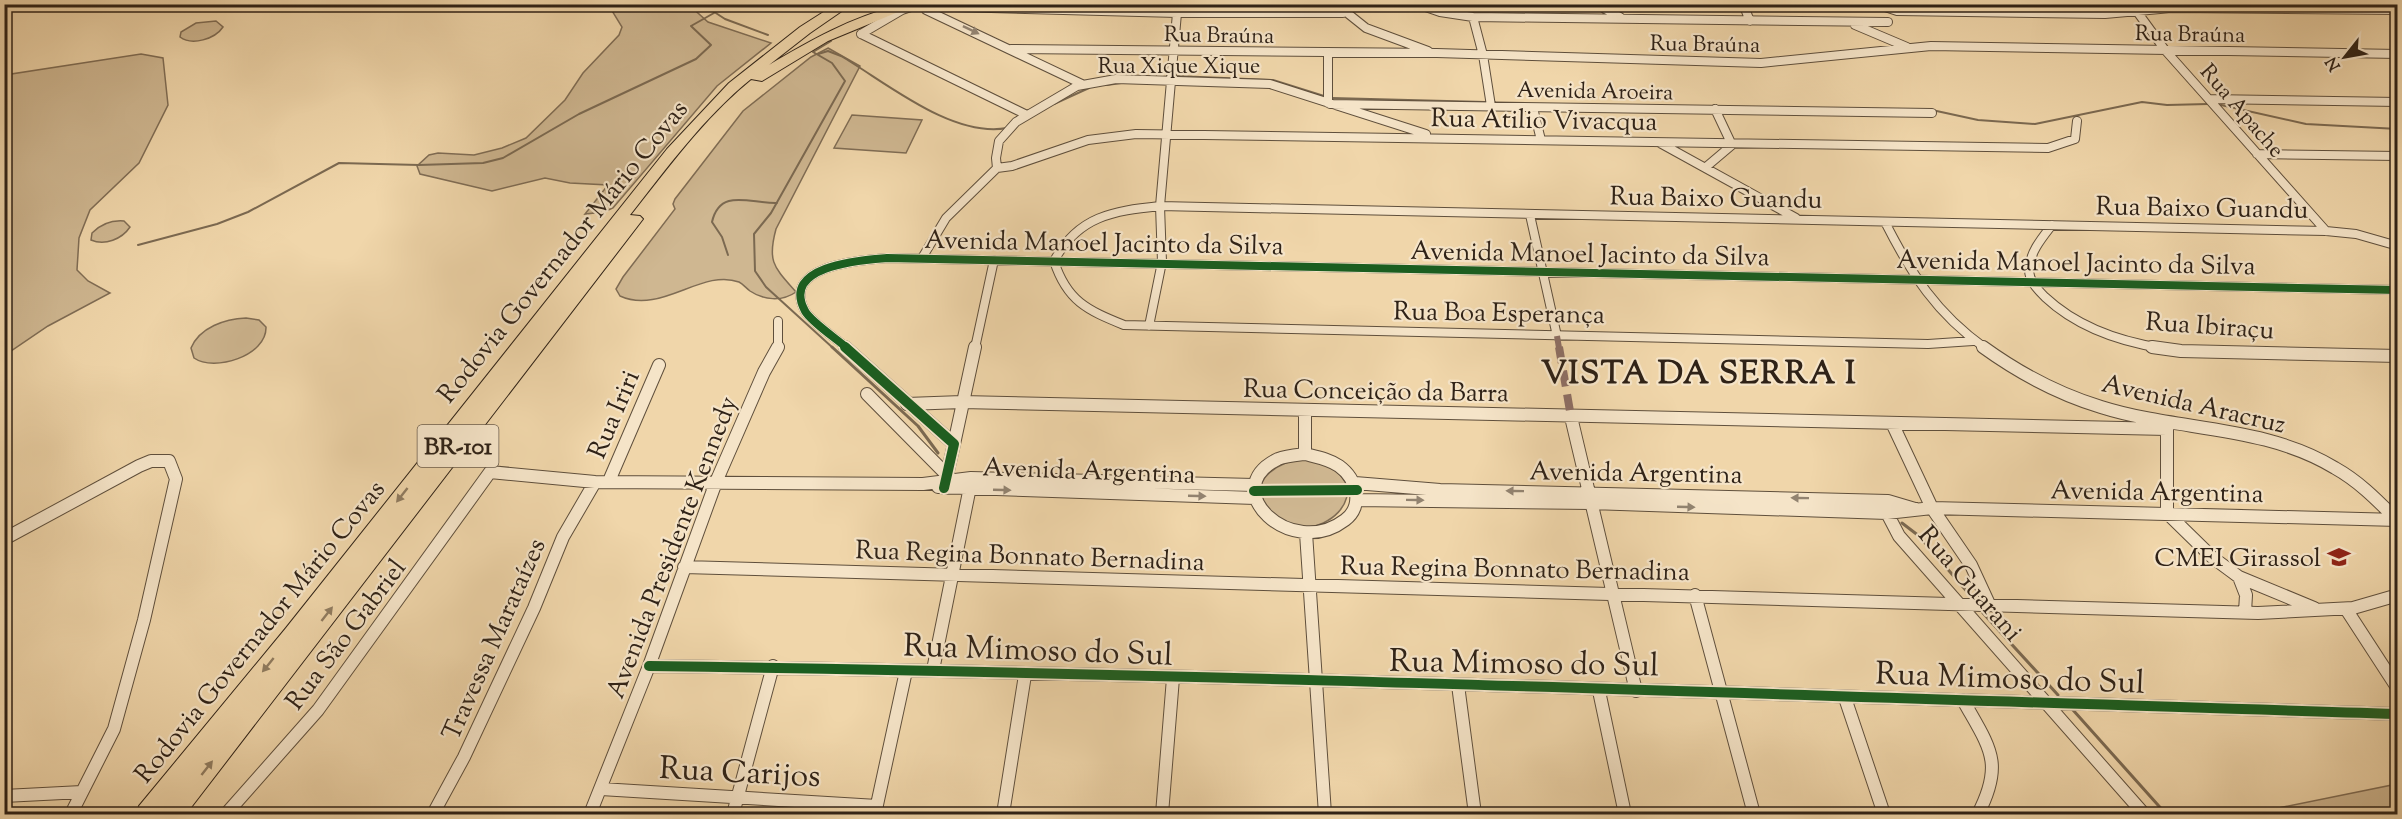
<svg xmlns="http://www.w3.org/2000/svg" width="2402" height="819" viewBox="0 0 2402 819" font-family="'Sorts Mill Goudy',serif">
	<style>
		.green { fill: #cfb791; stroke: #7f6c54; stroke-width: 1.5 }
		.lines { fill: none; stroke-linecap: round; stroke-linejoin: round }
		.stream-far1 { stroke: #7b6951; stroke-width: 2 }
		.stream { stroke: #7b6951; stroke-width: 3 }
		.minor-far1-casing { stroke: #5f4f3c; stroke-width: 10 }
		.minor-casing { stroke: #5f4f3c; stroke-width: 14 }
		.primary-casing { stroke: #2f2217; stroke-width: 2 }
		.minor-far1 { stroke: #f5e4c8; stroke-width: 8 }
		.minor { stroke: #f5e4c8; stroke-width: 12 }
		.primary { fill: #f0d6aa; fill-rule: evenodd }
		.quiet-far1 { stroke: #8d6e63; stroke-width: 6; stroke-dasharray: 12 6; stroke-linecap: butt }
		.quiet { stroke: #8d6e63; stroke-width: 8; stroke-dasharray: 16 8; stroke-linecap: butt }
		.cycleway-far1-casing { stroke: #f5e4c8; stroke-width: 10 }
		.cycleway-casing { stroke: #f5e4c8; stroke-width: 14 }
		.cycleway-far1 { stroke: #1b5e20; stroke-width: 8 }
		.cycleway { stroke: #1b5e20; stroke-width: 10 }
		.oneway { fill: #928370 }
		.oneway2 { fill: #907c60 }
		.labels { text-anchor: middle; stroke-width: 4.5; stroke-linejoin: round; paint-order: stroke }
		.far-street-label { font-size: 22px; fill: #2f2217; stroke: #f5e4c8 }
		.shield { fill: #f5e4c8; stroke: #6a5c4c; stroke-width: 1.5 }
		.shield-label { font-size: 24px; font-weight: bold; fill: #2f2217 }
		.street-label { font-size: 26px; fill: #2f2217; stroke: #f5e4c8 }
		.poi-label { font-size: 26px; fill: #2f2217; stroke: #f5e4c8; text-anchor: end }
		.district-label { font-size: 32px; font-weight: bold; letter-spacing: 1.5px; fill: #2f2217; stroke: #f5e4c8 }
		.near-street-label { font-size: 32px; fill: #2f2217; stroke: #f5e4c8 }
	</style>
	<rect width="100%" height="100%" fill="#f0d6aa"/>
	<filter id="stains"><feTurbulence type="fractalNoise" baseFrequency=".00333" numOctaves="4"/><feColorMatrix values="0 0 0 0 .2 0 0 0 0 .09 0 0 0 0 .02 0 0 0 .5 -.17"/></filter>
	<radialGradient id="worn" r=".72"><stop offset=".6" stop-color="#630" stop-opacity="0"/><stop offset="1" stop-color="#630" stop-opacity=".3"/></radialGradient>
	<!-- green -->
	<path class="green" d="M601 5H664L669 8 689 5 708 22 771 43 717 86 613 208 604 212 585 214 608 185 570 183 545 178 492 191 420 174 417 166 429 155 438 153 474 155 502 148 526 138 565 100 583 73 619 35 622 27 611 9Z
		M1914 5H2096L2070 10Z
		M216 21 223 27C215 39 192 46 180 37L181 32 196 23Z
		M828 48 860 66 776 229C767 262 774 267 796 292 782 302 763 300 750 291 746 288 743 284 739 282 702 268 661 315 620 296L616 289 623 277 675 209 673 204 675 199 743 111 811 57Z
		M141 54 163 58 168 105 139 163 90 210 79 238 77 270 88 281 110 293 48 326 5 355V75Z
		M852 115 922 120 906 153 834 148Z
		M124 221 130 227C122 239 105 246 91 240L92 233C101 224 112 220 124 221Z
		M246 318 259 320 266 327C267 356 214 372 194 358L191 348C200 327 225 319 246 318Z
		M1302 459C1403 476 1310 568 1266 506 1248 479 1279 462 1302 459Z
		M2397 784V814H2249Z"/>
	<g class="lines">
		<!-- stream-far1 -->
		<path class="stream-far1" d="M702 4 725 19 768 35
			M831 41 813 52 832 63 845 81 771 213 754 234 755 271 766 287 833 348
			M818 54 828 51 841 56C887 83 952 138 1007 128
			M1176 76 1273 80 1324 96
			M1107 85 1121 83
			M1332 98 1485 102
			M1054 104 1089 88
			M2221 105 2306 124 2398 129
			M1932 110 1978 120 2035 124 2142 102 2167 105 2208 104
			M138 245 217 224 248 212 339 163 419 165 483 163 503 158 579 114 696 59 711 45 691 26 714 13
			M728 255 722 237 712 222C720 187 751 204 777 203"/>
		<!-- stream -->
		<path class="stream" d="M832 347 918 426 938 453
			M1902 523 1919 536 1970 595
			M1983 613 2058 695
			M2073 710 2166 814"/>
		<!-- minor-far1 casing -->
		<g class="minor-far1-casing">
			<path id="minor-far1" d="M886 4 902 10 920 4
				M1336 4 1366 28 1428 51
				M1417 4 1440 12 1473 17 1888 22
				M1596 4 1620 17
				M1743 4 1750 21
				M1876 4 1897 11 2105 14 2171 8 2398 10
				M918 6 1177 13H1343
				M2133 6 2165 50 2326 231
				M926 10 1082 84
				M1473 17 1483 55 1491 106
				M1855 25 1907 47
				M861 34 1027 115
				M861 34 902 10
				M1011 49 1437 53 1761 63 1931 46 2398 54
				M1328 54V103
				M2209 99 2398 102
				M1330 104 1932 113
				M1533 108 1541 140
				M1660 143 1796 218
				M2257 154 2398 156
				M1706 167 1732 145 1715 109
				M997 168 1012 166 1088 140 1136 134 2048 148 2075 139 2077 121
				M997 168 996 158 999 141 1016 122 1077 86 1116 79 1270 84 1426 134
				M1530 215 1557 336
				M1885 222C1912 275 1936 313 1985 348
				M2052 225C2042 238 2030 252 2029 269 2029 281 2037 289 2045 297 2077 327 2117 341 2161 348
				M922 258 946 218 997 168
				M1054 261C1078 216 1113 211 1160 206L2326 231 2356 234 2398 246
				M1054 261C1067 301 1087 310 1124 325L1928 344 1973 341
				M1149 326 1162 262 1160 206 1177 13
				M778 348V321
				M847 348C837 339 811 322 805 311 780 265 862 260 887 258L2398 290
				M975 348 994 260"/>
		</g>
		<!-- minor casing -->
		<g class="minor-casing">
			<path id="minor" d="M845 347 954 444 944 488
				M1983 347C2019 373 2058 394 2101 407 2177 431 2265 425 2335 468 2360 482 2378 501 2398 521
				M2152 347 2181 351 2398 356
				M867 394 947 475
				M907 404 962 402 2167 429
				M1305 411V454
				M1571 417 1636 691
				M1892 423 1932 508 1971 565 1989 604
				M2167 423V513
				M954 444 975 347
				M1305 454C1317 457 1329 459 1339 466 1357 479 1364 506 1345 520 1291 561 1216 489 1278 459 1286 456 1297 455 1305 454Z
				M609 481 659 365
				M1355 483 1440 490 1888 501 1915 509
				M938 487 1255 498
				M1357 500 1591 503 1887 513 1932 508 2398 520
				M1887 513 1899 536 2144 814
				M2167 513 2212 557 2239 577 2314 608
				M1306 533 1325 814
				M4 539 139 466 151 461H169L176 479 144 620 114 729 71 814
				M684 567 2258 613 2353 608 2398 595
				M2239 577 2246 595 2245 612
				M1695 595 1754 814
				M2346 609 2398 689
				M649 666C1232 674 1815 696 2398 714
				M933 670 971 482
				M1458 685 1475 814
				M1599 691 1625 814
				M1845 698 1884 814
				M1963 700C1989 747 2005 762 1978 814
				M601 789 877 806
				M4 796 82 792
				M226 814 318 710 490 472 595 482 923 484 971 478 1254 485
				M433 814 464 757 534 608 563 537 595 482
				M590 814 649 666 716 482 764 372 778 347
				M733 814 773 666
				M875 814 906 671
				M1003 814 1025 675
				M1162 814 1173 678"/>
		</g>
		<!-- primary casing -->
		<g class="primary-casing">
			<path id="primary" d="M836 4H852L810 33 769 65C811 40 850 18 897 6L903 10 828 41 762 81 751 79C704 117 667 168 630 215L640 216 643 219 186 814H136L139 806 286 628 667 149 729 83 800 27Z"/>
		</g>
		<!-- minor-far1 -->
		<use href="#minor-far1" class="minor-far1"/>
		<!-- minor -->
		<use href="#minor" class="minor"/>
		<!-- primary -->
		<use href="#primary" class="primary"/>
		<!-- quiet-far1 -->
		<path class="quiet-far1" d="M1557 336 1559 348"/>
		<!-- quiet -->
		<path class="quiet" d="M1559 347 1571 417"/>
		<!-- cycleway-far1 casing -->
		<g class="cycleway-far1-casing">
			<path id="cycleway-far1" d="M847 348C837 339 811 322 805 311 780 265 862 260 887 258L2398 290"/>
		</g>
		<!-- cycleway casing -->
		<g class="cycleway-casing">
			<path id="cycleway" d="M845 347 954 444 944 488
				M1254 491 1357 490
				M649 666C1232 674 1815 696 2398 714"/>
		</g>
		<!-- cycleway-far1 -->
		<use href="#cycleway-far1" class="cycleway-far1"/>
		<!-- cycleway -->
		<use href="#cycleway" class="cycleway"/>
	</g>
	<!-- one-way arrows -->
	<defs><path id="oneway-solid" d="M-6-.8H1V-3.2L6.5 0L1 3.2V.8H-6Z" transform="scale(1.5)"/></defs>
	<g class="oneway">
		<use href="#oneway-solid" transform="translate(971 30) rotate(26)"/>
		<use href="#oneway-solid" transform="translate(1002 490) rotate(2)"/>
		<use href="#oneway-solid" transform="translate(1515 491) rotate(-179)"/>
		<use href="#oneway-solid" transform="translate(1197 496) rotate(2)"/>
		<use href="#oneway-solid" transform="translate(1800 498) rotate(-179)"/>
		<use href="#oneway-solid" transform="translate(1415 500) rotate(1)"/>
		<use href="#oneway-solid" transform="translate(1686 507) rotate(2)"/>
	</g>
	<g class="oneway2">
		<use href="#oneway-solid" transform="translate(402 495) rotate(128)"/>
		<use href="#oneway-solid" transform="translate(327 614) rotate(-52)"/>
		<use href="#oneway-solid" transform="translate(268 665) rotate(129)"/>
		<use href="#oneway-solid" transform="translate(207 768) rotate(-52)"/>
	</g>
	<!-- icons -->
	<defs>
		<g id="school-bare" transform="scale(1.8)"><path d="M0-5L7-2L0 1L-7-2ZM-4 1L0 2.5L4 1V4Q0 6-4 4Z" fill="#8f2418" stroke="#f5e4c8" stroke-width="2.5" paint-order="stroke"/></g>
	</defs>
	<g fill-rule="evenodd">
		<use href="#school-bare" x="2339" y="557"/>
	</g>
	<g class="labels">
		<!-- far-street labels -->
		<g class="far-street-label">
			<text transform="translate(2190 33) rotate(1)" y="8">Rua Braúna</text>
			<text transform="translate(1219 34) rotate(1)" y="8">Rua Braúna</text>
			<text transform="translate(1705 43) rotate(1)" y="8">Rua Braúna</text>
			<text x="1179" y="73">Rua Xique Xique</text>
			<text transform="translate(1595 90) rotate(1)" y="8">Avenida Aroeira</text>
			<text transform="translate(2243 110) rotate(49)" y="8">Rua Apache</text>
		</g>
		<!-- shield labels -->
		<rect class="shield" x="417.5" y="425" width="81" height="42" rx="4.5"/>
		<g class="shield-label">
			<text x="458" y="454">BR-101</text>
		</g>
		<!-- street labels -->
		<g class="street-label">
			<text transform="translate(1544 119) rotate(1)" y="9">Rua Atilio Vivacqua</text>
			<text transform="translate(1716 197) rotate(1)" y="9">Rua Baixo Guandu</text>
			<text transform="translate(2202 207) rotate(1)" y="9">Rua Baixo Guandu</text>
			<text transform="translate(1104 242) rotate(1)" y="9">Avenida Manoel Jacinto da Silva</text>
			<text transform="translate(562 251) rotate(-51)" y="9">Rodovia Governador Mário Covas</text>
			<text transform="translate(1590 253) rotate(1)" y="9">Avenida Manoel Jacinto da Silva</text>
			<text transform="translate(2076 262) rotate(1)" y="9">Avenida Manoel Jacinto da Silva</text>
			<text transform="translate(1499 312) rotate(1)" y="9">Rua Boa Esperança</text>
			<text transform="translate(2210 325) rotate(4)" y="9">Rua Ibiraçu</text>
			<text transform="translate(1376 390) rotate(1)" y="9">Rua Conceição da Barra</text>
			<text transform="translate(2194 403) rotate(13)" y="9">Avenida Aracruz</text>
			<text transform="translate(613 414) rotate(-67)" y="9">Rua Iriri</text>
			<text transform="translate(1089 470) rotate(2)" y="9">Avenida Argentina</text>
			<text transform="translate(1636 472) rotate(1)" y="9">Avenida Argentina</text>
			<text transform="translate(2157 491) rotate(1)" y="9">Avenida Argentina</text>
			<text transform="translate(671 547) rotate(-69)" y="9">Avenida Presidente Kennedy</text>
			<text transform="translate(1030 555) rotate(2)" y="9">Rua Regina Bonnato Bernadina</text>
			<text transform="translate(1515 568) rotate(1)" y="9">Rua Regina Bonnato Bernadina</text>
			<text transform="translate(1971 583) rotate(49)" y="9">Rua Guarani</text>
			<text transform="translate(259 631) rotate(-51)" y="9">Rodovia Governador Mário Covas</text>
			<text transform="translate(345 634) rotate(-53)" y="9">Rua São Gabriel</text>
			<text transform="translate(493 639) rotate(-66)" y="9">Travessa Marataízes</text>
		</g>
		<!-- poi labels -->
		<g class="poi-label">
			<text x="2321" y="566">CMEI Girassol</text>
		</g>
		<!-- district labels -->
		<g class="district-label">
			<text x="1699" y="383">VISTA DA SERRA I</text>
		</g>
		<!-- near-street labels -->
		<g class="near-street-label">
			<text transform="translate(1038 649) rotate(2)" y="11">Rua Mimoso do Sul</text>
			<text transform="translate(1524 662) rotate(1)" y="11">Rua Mimoso do Sul</text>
			<text transform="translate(2010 677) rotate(2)" y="11">Rua Mimoso do Sul</text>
			<text transform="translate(740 771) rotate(3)" y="11">Rua Carijos</text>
		</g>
	</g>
	<!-- margin -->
	<rect width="2402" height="819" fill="none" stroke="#f0d6aa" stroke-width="24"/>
	<rect x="6" y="6" width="2390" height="807" fill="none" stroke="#2f2217" stroke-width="3"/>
	<rect x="12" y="12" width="2378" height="795" fill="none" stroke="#2f2217" stroke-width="1.5"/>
	<!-- north arrow -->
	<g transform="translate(2345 57) rotate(239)" stroke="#f5e4c8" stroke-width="4.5" paint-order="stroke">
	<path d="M0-4.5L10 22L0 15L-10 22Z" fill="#2f2217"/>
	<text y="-9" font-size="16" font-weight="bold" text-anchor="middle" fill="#2f2217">N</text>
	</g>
	<rect width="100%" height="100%" filter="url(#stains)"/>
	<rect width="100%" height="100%" fill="url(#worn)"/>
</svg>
